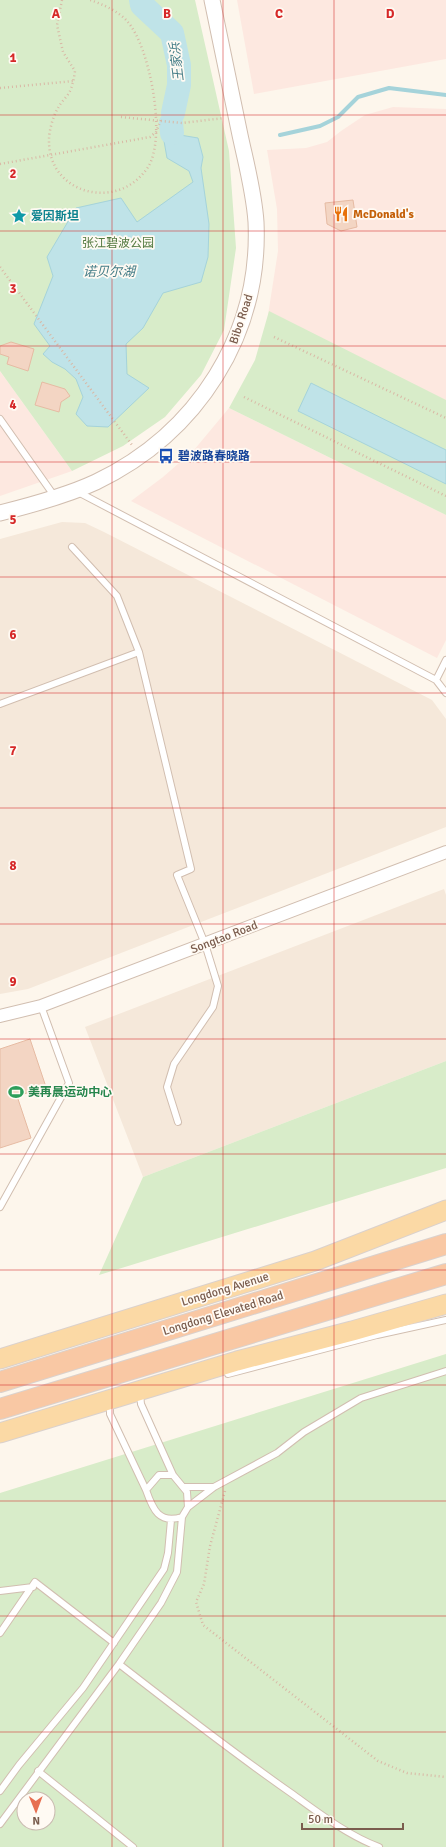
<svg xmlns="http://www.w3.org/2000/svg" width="446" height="1847" viewBox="0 0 446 1847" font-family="Signika,'Noto Sans SC',sans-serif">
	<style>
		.residential { fill: #f5e8da }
		.commercial { fill: #fde8e0 }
		.green { fill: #d8ecc9; fill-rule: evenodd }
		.water { fill: #bfe3e8; stroke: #a5d3da }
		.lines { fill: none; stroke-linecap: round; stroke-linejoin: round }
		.stream { stroke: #a5d3da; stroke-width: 4 }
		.river { stroke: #bfe3e8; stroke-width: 24 }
		.building { fill: #f3d5c3; stroke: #e6bba3 }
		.service-casing { stroke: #d1beb0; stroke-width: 8 }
		.minor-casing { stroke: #d1beb0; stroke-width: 14 }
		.tertiary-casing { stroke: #d1beb0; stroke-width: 17 }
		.primary-casing { stroke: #dad1cd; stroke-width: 21 }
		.trunk-casing { stroke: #dad1cd; stroke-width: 22 }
		.path { stroke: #d9b8a5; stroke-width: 2.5; stroke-dasharray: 1 3; stroke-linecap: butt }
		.service { stroke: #fff; stroke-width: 6 }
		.minor { stroke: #fff; stroke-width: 12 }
		.tertiary { stroke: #fff; stroke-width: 15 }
		.primary { stroke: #fbd9a5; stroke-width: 19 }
		.trunk { stroke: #f9c8a4; stroke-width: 20 }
		.grid { fill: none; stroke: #d62828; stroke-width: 1; stroke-opacity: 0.55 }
		.labels { text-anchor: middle; stroke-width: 3.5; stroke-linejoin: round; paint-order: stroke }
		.food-label { font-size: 12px; font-weight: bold; fill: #c56008; stroke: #fffaf3; text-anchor: start }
		.culture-label { font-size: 12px; font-weight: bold; fill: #0d838f; stroke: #fffaf3; text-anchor: start }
		.park-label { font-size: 12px; fill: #537a41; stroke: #fffaf3 }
		.street-label { font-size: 12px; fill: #7a5c4d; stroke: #fffaf3 }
		.transit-label { font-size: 12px; font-weight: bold; fill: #164399; stroke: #fffaf3; text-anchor: start }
		.leisure-label { font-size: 12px; font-weight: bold; fill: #27864d; stroke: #fffaf3; text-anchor: start }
		.water-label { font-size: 13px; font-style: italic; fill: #437c86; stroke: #fffaf3 }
		.grid-label { font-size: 13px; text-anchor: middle; font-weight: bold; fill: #d62828; stroke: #fffaf3; stroke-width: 3.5; stroke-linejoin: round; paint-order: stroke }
	</style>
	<rect width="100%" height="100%" fill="#fdf6ec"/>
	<!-- residential -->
	<path class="residential" d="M62 522 85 523 104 532 432 700 446 719V827L28 989 0 994V539Z
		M444 889 446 895V1061L143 1177 85 1027Z"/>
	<!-- commercial -->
	<path class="commercial" d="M237 0H446V59L254 94Z
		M393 107 446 109V402L268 315 278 251 277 209 267 150 306 148 327 142 341 131 365 115Z
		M0 371 72 471 0 496Z
		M229 408 446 515V640L437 658 131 501 163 477 194 450Z"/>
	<!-- green -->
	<path class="green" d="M0 0H195L229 151 236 248 224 330 201 375 165 417 123 446 72 471 0 371Z
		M269 311 446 400V515L229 408 255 360Z
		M446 1061V1168L99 1275 143 1177Z
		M446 1354V1847H0V1493ZM24 1799H48V1823H24Z"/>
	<!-- water -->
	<path class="water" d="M168 133 198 138 203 157 201 168 209 224 208 257 201 282 163 293 143 328 126 344 127 374 149 388 108 427 87 426 76 414 83 397 76 379 65 369 52 362 43 354 50 346 34 324 53 276 47 257 76 208 121 198 137 222 193 182 189 171 167 158 164 141Z
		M311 383 446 450V484L298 411Z"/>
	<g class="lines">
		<!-- stream -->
		<path class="stream" d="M280 135 320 126 338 117 358 97 389 88 446 95"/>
		<!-- river -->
		<path class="river" d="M141 0 142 5 172 33 179 65V85L173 113
			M171 123 172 133"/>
	</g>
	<!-- building -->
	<path class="building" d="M353 200 357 227 341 231 327 224 325 203Z
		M11 342 34 349 28 371 7 364 9 357 0 354V346Z
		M42 382 65 389 70 396 61 402 59 412 35 405Z
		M30 1039 46 1087 17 1096 31 1138 0 1148V1049Z"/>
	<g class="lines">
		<!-- service casing -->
		<g class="service-casing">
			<path id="service" d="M0 419 55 497
				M78 492 436 680 446 693
				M72 547 117 596 139 652
				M436 680 446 660
				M0 704 139 652 191 869 177 875 205 944 218 986 213 1007 174 1064 167 1087 178 1122
				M0 1207 69 1083 41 1006
				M228 1374 377 1335 446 1320
				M140 1394 141 1404 173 1475
				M110 1403V1414L146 1490
				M159 1475H173L187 1492 188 1507 182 1517C159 1524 153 1510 146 1490Z
				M184 1487H214
				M188 1507 214 1487 277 1453 304 1432 361 1398 446 1371
				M0 1591 33 1587
				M0 1633 35 1582 114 1643
				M119 1664C176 1708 232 1752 291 1793 319 1813 347 1835 379 1847
				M38 1771 133 1847
				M0 1791 19 1765 83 1688 164 1569 168 1553 171 1520
				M0 1824 119 1664 161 1603 177 1572 182 1517"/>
		</g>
		<!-- minor casing -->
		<g class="minor-casing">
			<path id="minor" d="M0 1016 41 1006 446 852"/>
		</g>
		<!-- tertiary casing -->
		<g class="tertiary-casing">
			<path id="tertiary" d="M0 513C32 505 66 496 96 482 198 433 261 334 256 222 254 192 246 163 240 135 231 90 221 45 212 0"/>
		</g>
		<!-- primary casing -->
		<g class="primary-casing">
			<path id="primary" d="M0 1359 315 1261 446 1210
				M0 1433 237 1361 352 1331 446 1304"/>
		</g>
		<!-- trunk casing -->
		<g class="trunk-casing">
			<path id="trunk" d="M0 1382 446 1244
				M0 1409 446 1274"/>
		</g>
		<!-- path -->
		<path class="path" d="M62 0 57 25 63 52 75 71C74 78 73 84 70 91 67 97 61 102 58 108 53 116 49 131 49 140 48 195 119 212 148 167 167 138 150 46 127 21 118 11 102 4 90 0
			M0 88 74 81
			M121 117 182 123 224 118
			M0 164 150 137 156 132 161 120
			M0 267 132 445
			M274 337 446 418
			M244 397 446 496
			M225 1491 210 1546 204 1584 196 1602 203 1625 378 1761 407 1773 446 1777"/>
		<!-- service -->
		<use href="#service" class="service"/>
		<!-- minor -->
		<use href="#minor" class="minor"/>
		<!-- tertiary -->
		<use href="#tertiary" class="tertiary"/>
		<!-- primary -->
		<use href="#primary" class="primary"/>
		<!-- trunk -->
		<use href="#trunk" class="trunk"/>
	</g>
	<!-- grid -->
	<path class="grid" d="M112 0V1847M223 0V1847M334 0V1847M0 115H446M0 231H446M0 346H446M0 462H446M0 577H446M0 693H446M0 808H446M0 924H446M0 1039H446M0 1154H446M0 1270H446M0 1385H446M0 1501H446M0 1616H446M0 1732H446"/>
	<!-- icons -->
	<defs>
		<g id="restaurant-bare" transform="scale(1.2)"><path d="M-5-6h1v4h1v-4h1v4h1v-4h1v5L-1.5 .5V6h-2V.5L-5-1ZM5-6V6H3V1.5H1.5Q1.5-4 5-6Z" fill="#e8710a" stroke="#fffaf3" stroke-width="2.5" paint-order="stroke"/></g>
		<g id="sight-bare" transform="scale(1.2)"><path d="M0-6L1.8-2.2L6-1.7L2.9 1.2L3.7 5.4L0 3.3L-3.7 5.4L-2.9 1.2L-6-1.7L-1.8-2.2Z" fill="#0f9aa8" stroke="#fffaf3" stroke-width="2.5" paint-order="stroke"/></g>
		<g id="bus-bare" transform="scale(1.2)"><path d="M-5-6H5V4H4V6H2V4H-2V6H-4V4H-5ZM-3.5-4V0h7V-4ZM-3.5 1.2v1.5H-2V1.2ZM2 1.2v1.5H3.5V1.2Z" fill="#1a4fb4" stroke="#fffaf3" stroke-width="2.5" paint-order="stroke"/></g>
		<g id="stadium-bare" transform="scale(1.2)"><path d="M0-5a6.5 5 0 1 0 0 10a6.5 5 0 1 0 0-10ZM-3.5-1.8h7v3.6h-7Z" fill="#2e9e5b" stroke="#fffaf3" stroke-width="2.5" paint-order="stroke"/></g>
	</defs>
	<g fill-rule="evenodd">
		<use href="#restaurant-bare" x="341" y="214"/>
		<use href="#sight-bare" x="19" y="216"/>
		<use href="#bus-bare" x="166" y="456"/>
		<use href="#stadium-bare" x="16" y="1092"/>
	</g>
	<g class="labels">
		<!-- food labels -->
		<g class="food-label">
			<text x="353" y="218">McDonald's</text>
		</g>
		<!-- culture labels -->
		<g class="culture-label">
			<text x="31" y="220">爱因斯坦</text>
		</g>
		<!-- park labels -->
		<g class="park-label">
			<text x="118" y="247">张江碧波公园</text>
		</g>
		<!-- street labels -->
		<g class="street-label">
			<text transform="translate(241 319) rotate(-72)" y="4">Bibo Road</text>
			<text transform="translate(224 937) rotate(-21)" y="4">Songtao Road</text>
			<text transform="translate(225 1289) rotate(-17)" y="4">Longdong Avenue</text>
			<text transform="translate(223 1313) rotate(-17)" y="4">Longdong Elevated Road</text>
		</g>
		<!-- transit labels -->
		<g class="transit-label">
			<text x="178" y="460">碧波路春晓路</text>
		</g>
		<!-- leisure labels -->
		<g class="leisure-label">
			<text x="28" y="1096">美再晨运动中心</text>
		</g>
		<!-- water labels -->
		<g class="water-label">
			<text transform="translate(176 62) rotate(-97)" y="5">王家浜</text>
			<text x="109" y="276">诺贝尔湖</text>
		</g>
	</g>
	<g class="grid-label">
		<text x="56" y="18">A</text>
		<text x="167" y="18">B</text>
		<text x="279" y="18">C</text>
		<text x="390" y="18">D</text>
		<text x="13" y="62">1</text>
		<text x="13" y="178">2</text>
		<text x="13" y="293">3</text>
		<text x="13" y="409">4</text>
		<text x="13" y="524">5</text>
		<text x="13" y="639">6</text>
		<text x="13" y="755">7</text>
		<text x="13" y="870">8</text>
		<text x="13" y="986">9</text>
	</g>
	<!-- north arrow -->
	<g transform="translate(36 1811) rotate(179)"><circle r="19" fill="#fffaf3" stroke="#cabbb1"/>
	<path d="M0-3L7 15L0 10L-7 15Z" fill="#e76f51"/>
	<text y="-6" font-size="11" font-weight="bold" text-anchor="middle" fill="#7a5c4d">N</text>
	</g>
	<!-- scale -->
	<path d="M302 1823v6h101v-6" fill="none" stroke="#7a5c4d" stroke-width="2"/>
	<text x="308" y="1823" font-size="12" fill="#7a5c4d" stroke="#fffaf3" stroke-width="3" paint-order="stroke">50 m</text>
</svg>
